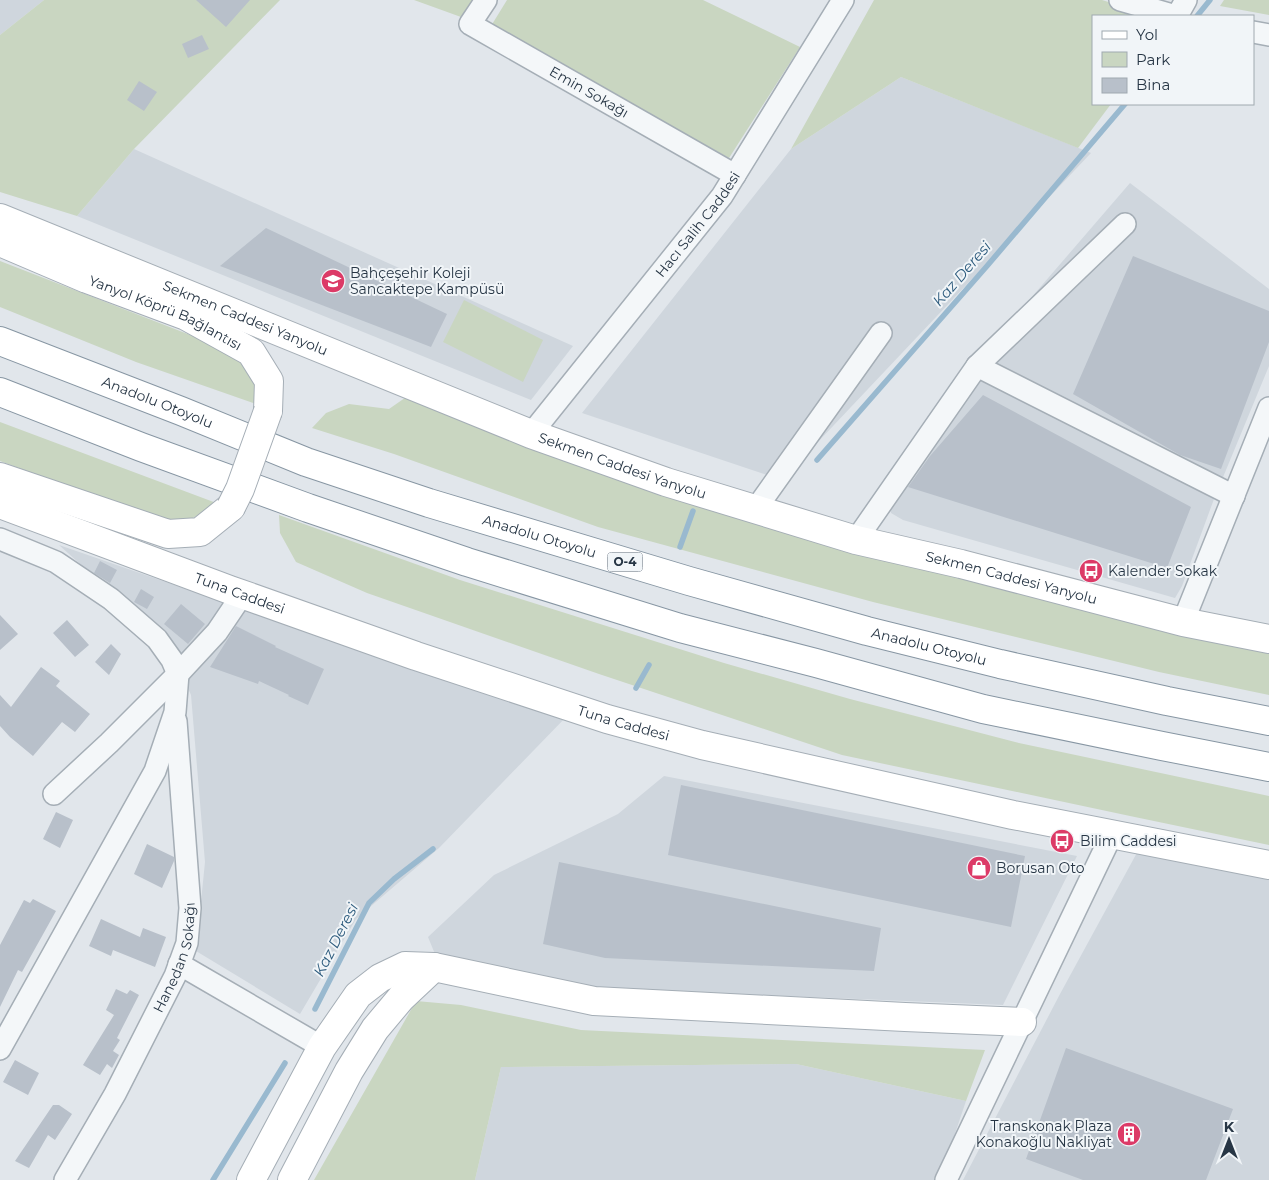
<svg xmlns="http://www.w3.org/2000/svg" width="1269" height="1180" viewBox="0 0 1269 1180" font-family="Montserrat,sans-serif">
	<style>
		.built { fill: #cfd6dd }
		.green { fill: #c9d6c1 }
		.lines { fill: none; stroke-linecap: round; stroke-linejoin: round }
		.stream { stroke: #99b9cf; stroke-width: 5.5 }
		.building { fill: #b8c0ca }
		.street-casing { stroke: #a5aeb6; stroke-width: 24 }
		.secondary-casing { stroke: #a5aeb6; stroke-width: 30 }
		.highway-casing { stroke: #8796a3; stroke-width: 30 }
		.street { stroke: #f4f7f9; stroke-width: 21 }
		.secondary { stroke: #fff; stroke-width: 28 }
		.highway { stroke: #fff; stroke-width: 28 }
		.secondary-bridge-casing { stroke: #a5aeb6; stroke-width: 30; stroke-linecap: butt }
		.secondary-bridge { stroke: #fff; stroke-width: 28 }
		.labels { text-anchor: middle; stroke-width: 4; stroke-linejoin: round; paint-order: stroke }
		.shield { fill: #f1f5f8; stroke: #646f7b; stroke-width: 1 }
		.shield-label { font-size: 12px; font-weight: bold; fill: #273645 }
		.street-label { font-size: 14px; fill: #273645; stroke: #f1f5f8 }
		.poi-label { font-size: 14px; fill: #273645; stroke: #f1f5f8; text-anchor: start }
		.water-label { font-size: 15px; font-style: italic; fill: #2d5b7d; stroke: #f1f5f8 }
	</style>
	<rect width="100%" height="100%" fill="#e1e6eb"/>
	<!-- built -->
	<path class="built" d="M0 0H44L0 35Z
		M901 77 1091 153 782 480 582 413 791 149Z
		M134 149 573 346 531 400 77 216Z
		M1130 183 1269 289V366L1214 499 1182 586 1175 598 903 520 891 513 884 479 968 371Z
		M59 545 261 615 567 716 439 848 356 919 300 1014 196 951 205 862 191 695 168 643Z
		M664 776 1077 856 1003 1005 567 987 435 954 428 937 494 875 618 814Z
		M1139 849 1269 880V1180H963L1060 994Z
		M796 1064 966 1101 941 1175 937 1180H475L501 1067Z"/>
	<!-- green -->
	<path class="green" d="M44 0H280L134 149 77 216 0 192V35Z
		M414 0H473L461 17Z
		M507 0H703L800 47 729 158 491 26Z
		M874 0H1102L1153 16H1093V104H1111L1078 148 901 77 791 149Z
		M1224 0H1269V15L1220 6Z
		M0 261 216 345 248 366 256 388V404L136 362 0 307Z
		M464 300 543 340 523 382 443 342Z
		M412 393 1183 632 1269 653V695L1159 672 873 602 598 527 394 454 312 428 326 413 349 404 389 409Z
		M0 422 219 504 189 520 163 521 0 461Z
		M279 515 460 580 724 663 850 699 1019 743 1269 796V845L1130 816 842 755 599 674 367 593 296 562 280 533Z
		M416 1001 461 1005 581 1030 985 1050 966 1101 796 1064 501 1067 475 1180H314Z"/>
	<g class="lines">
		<!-- stream -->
		<path class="stream" d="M1197 16 1210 0
			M817 460 987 266 1125 104
			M680 547 693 511
			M636 688 649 665
			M315 1009 369 903 394 879 433 849
			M213 1180 285 1063"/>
	</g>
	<!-- building -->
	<path class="building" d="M196 0H250L226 27Z
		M202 35 209 49 188 58 182 44Z
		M139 81 157 92 144 111 127 100Z
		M266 228 447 314 431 347 220 266Z
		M1133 256 1269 311V342L1221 469 1180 455 1073 394Z
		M983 395 1191 507 1167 568 908 487 930 456Z
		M100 561 117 570 110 583 94 573Z
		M141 589 154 597 147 609 134 602Z
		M181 604 205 624 188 644 164 624Z
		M0 615 18 634 0 650Z
		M67 620 89 645 75 657 53 633Z
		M236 626 276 646 275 647 324 669 308 705 288 696 289 695 259 681 258 684 210 667Z
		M111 644 121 654 109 675 95 662Z
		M41 667 60 681 56 686 90 714 75 732 62 722 33 756 10 737 0 726V695L11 707Z
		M681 785 1025 856 1011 927 668 855Z
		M56 812 73 820 60 848 43 839Z
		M147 844 174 857V861L162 888 134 874Z
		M559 862 881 928 874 971 605 958 543 944Z
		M33 899 56 911 22 972 18 970 0 1007V945L24 900 30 903Z
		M101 919 140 937 143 928 166 937 155 967 113 950 111 956 89 946Z
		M116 989 127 994 130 990 139 995 117 1038 120 1040 113 1051 119 1055 112 1068 107 1064 100 1075 83 1065 114 1015 106 1010Z
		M1066 1048 1233 1109 1206 1180H1083L1026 1159Z
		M15 1060 39 1073 28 1095 3 1082Z
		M53 1105H59L72 1114 55 1140 48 1135 29 1168 15 1161Z"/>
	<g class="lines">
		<!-- street casing -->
		<g class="street-casing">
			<g id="street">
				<path id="s1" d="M486 0 470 24 735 175"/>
				<path d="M1120 0 1176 16"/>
				<path d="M1177 16 1186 0"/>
				<path d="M1253 32 1269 35"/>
				<path d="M977 366 1234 496"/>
				<path id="s2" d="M531 434 722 196 843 0"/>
				<path d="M755 510 881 333"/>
				<path d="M0 539 56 562 111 599 157 639 172 660 178 674 175 712 155 771 0 1049"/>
				<path d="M856 540 977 366 1125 224"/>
				<path d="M1183 622 1269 408"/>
				<path d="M54 794 109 743 178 674 217 632 242 595"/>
				<path d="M179 964 322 1047"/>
				<path id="s3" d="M65 1180 115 1094 175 976 187 943 190 908 176 721"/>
				<path d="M946 1180 1112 834"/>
			</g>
		</g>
		<!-- secondary casing -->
		<g class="secondary-casing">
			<g id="secondary">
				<path id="s4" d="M0 218 531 434 666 482 856 540 961 564 1183 622 1269 639"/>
				<path id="s5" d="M0 242 87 279 186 316 251 352 269 381 268 411"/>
				<path d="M0 477 168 534 200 532 231 507"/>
				<path id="s6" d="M0 504 230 590 416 656 607 719 702 745 1013 815 1269 865"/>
				<path d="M251 1180 322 1047 358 995 380 978 405 966 434 967 594 1001 905 1017 1022 1022"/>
				<path d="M292 1180 349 1071 375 1029 401 998 434 967"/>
			</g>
		</g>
		<!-- highway casing -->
		<g class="highway-casing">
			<g id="highway">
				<path id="s7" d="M0 341 181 411 306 462 429 503 689 581 867 631 1000 664 1167 701 1269 721"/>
				<path d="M0 392 141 447 308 508 467 562 680 628 816 663 983 709 1162 746 1269 767"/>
			</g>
		</g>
		<!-- street -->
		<use href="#street" class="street"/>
		<!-- secondary -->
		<use href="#secondary" class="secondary"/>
		<!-- highway -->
		<use href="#highway" class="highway"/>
		<!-- secondary-bridge casing -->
		<g class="secondary-bridge-casing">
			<path id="secondary-bridge" d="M231 507 240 489 268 411"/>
		</g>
		<!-- secondary-bridge -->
		<use href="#secondary-bridge" class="secondary-bridge"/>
	</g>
	<!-- icons -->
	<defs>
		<g id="school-disc" transform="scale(1.25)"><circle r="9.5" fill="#dc3a67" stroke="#f1f5f8"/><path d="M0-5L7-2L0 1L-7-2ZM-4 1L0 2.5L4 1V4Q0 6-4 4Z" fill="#fff"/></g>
		<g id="bus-disc" transform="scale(1.25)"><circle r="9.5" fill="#dc3a67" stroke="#f1f5f8"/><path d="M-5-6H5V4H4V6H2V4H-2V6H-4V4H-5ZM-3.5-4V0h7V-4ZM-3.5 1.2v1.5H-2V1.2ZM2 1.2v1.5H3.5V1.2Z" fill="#fff"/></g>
		<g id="shop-disc" transform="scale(1.25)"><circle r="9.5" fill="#dc3a67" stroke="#f1f5f8"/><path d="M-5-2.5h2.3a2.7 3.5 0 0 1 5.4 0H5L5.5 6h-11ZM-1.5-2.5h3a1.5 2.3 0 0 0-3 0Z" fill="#fff"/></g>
		<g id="building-disc" transform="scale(1.25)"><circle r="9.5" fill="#dc3a67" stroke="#f1f5f8"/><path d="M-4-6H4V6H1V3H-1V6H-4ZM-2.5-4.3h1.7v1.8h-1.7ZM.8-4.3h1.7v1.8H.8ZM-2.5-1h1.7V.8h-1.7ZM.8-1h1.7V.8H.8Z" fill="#fff"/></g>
	</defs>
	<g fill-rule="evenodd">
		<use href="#school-disc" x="333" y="281"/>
		<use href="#bus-disc" x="1091" y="571"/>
		<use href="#bus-disc" x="1062" y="841"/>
		<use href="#shop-disc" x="979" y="868"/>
		<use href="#building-disc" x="1129" y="1134"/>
	</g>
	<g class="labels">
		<!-- shield labels -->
		<rect class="shield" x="607.5" y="552.5" width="35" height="19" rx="4"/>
		<g class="shield-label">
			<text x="625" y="566">O-4</text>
		</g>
		<!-- street labels -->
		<g class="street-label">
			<text dy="5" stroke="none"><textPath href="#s1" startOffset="166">Emin Sokağı</textPath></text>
			<text dy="5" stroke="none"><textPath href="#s2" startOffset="268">Hacı Salih Caddesi</textPath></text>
			<text dy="5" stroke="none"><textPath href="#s5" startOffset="180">Yanyol Köprü Bağlantısı</textPath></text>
			<text dy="5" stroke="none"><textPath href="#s4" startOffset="265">Sekmen Caddesi Yanyolu</textPath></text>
			<text dy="5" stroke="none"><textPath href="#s7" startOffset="169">Anadolu Otoyolu</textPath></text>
			<text dy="5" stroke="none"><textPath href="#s4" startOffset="670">Sekmen Caddesi Yanyolu</textPath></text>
			<text dy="5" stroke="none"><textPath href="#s7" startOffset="574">Anadolu Otoyolu</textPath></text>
			<text dy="5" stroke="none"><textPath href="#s4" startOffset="1075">Sekmen Caddesi Yanyolu</textPath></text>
			<text dy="5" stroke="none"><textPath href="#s6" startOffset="256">Tuna Caddesi</textPath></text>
			<text dy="5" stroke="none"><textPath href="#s7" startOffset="979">Anadolu Otoyolu</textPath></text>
			<text dy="5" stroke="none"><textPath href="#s6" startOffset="661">Tuna Caddesi</textPath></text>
			<text dy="5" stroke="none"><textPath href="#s3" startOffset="250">Hanedan Sokağı</textPath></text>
		</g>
		<!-- poi labels -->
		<g class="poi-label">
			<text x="350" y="278">Bahçeşehir Koleji<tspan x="350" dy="16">Sancaktepe Kampüsü</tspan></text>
			<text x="1108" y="576">Kalender Sokak</text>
			<text x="1080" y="846">Bilim Caddesi</text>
			<text x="996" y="873">Borusan Oto</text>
			<text x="1112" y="1131" text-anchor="end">Transkonak Plaza<tspan x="1112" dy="16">Konakoğlu Nakliyat</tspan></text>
		</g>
		<!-- water labels -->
		<g class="water-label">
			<text transform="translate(962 274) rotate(-49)" y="5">Kaz Deresi</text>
			<text transform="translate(336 940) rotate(-63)" y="5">Kaz Deresi</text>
		</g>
	</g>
	<!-- legend -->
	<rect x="1092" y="15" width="162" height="90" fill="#f1f5f8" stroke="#a0a9b0"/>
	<rect x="1102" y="31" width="25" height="8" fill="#ffffff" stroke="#a0a9b0"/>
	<text x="1136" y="40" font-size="15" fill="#273645">Yol</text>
	<rect x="1102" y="52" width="25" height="15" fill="#c9d6c1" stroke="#a0a9b0"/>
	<text x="1136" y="65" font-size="15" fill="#273645">Park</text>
	<rect x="1102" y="78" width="25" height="15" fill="#b8c0ca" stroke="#a0a9b0"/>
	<text x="1136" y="90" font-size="15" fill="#273645">Bina</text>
	<!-- north arrow -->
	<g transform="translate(1229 1140)" stroke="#f1f5f8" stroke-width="4" paint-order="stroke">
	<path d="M0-4L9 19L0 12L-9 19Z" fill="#273645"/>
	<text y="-8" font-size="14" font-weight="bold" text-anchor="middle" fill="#273645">K</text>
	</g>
</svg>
